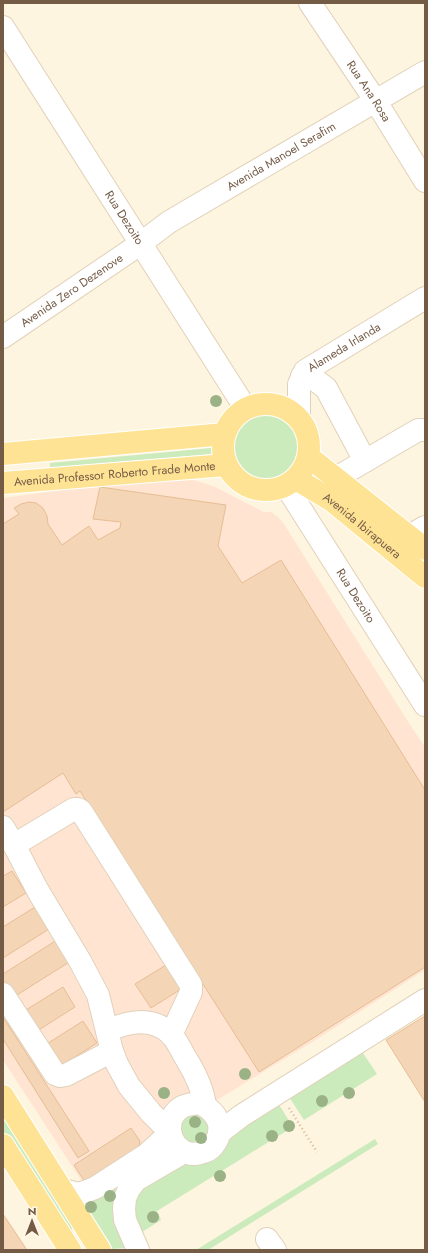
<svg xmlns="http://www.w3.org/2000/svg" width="428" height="1253" viewBox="0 0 428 1253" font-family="Jost,sans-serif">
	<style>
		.commercial { fill: #ffe4d1 }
		.green { fill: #cbebbd }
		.building { fill: #f4d5b5; stroke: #e7bd94 }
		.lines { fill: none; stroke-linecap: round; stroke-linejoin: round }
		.minor-casing { stroke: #e1d1ba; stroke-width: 24 }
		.major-casing { stroke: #fff; stroke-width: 24 }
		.path { stroke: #d8b898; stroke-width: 2.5; stroke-dasharray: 1 3; stroke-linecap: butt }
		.minor { stroke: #fff; stroke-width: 22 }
		.major { stroke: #ffe394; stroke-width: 22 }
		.tree { fill: #9ab286 }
		.labels { text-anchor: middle; stroke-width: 3; stroke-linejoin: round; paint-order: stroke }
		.street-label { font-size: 12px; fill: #745b46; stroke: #fff8e6 }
	</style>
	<rect width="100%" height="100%" fill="#fdf5df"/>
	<!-- commercial -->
	<path class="commercial" d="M194 480 213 486 264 512H271L278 517 284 524 405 717 425 747V970L314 1041 212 1103 85 1186 3 1060V498L108 484Z"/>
	<!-- green -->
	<path class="green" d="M231 448a35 35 0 1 1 70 0a35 35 0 1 1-70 0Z
		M211 448 212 454 50 468V463Z
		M361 1050 377 1074 304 1120 289 1097Z
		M278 1103 293 1127 157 1211 161 1220 139 1234 131 1202 137 1192 183 1162Z
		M192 1114H199L210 1121V1139L193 1147 180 1134C181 1124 182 1119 192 1114Z
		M3 1117 73 1229 66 1233 3 1131Z
		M375 1139 378 1144 208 1250H196Z
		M166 1151 130 1179 127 1248 109 1249 78 1201Z"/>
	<!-- building -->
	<path class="building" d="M100 487 226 505 218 546 242 583 281 560 425 790V967L259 1072 80 791 76 794 63 773 3 812V524L19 514 14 508 21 504 29 502 36 503 43 508 47 516 48 524 62 545 89 526 98 540 120 528 121 522 93 519Z
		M12 871 26 893 3 907V876Z
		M35 907 49 929 3 958V927Z
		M57 940 71 961 12 998 3 984V974Z
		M171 962 186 986 151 1008 135 984Z
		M63 987 75 1007 34 1033 21 1013Z
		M425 1016V1102L386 1040Z
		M3 1017 89 1151 78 1158 3 1039Z
		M83 1021 97 1043 56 1069 42 1047Z
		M131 1128 140 1141 139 1146 137 1149 85 1182 74 1165Z
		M3 1214 27 1250H3Z"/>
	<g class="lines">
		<!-- minor casing -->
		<g class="minor-casing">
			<g id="minor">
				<path id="s1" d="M310 3 375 100 425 181"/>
				<path id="s2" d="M3 27 246 409"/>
				<path id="s3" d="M3 337 140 244 169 222 425 72"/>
				<path d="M302 376 315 380 326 388 365 461"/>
				<path id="s4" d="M299 418V384L305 371 425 298"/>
				<path d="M336 478 418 430H425"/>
				<path id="s5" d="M286 486 425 705"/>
				<path d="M409 536 425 527"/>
				<path d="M3 827 14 845 38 891 80 961 98 995 112 1051 117 1064 129 1086 151 1113 161 1123 169 1125"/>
				<path d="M14 845 74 809H78L81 811 191 985V992L171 1035"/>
				<path d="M3 994 55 1074 60 1076 66 1075 112 1051"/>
				<path d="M107 1031C128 1021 152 1016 171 1034 177 1040 182 1053 187 1060 196 1075 203 1089 205 1106"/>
				<path d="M200 1103C217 1112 227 1128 213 1146 210 1150 205 1152 200 1153 173 1160 158 1121 182 1107 187 1104 193 1104 200 1103Z"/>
				<path d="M219 1133 241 1116 425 1000"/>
				<path d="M62 1190 79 1194 95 1188 146 1155 170 1133"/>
				<path d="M267 1239 275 1250"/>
				<path d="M138 1250 125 1220 124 1209 125 1198 129 1189 136 1180 184 1152"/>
			</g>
		</g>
		<!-- major casing -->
		<g class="major-casing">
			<g id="major">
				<circle cx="266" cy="447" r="43"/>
				<path d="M3 454 225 434"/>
				<path d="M309 457 425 549"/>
				<path id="s6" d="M296 479 331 500 425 577"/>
				<path id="s7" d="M3 483 226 465"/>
				<path d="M3 1096 100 1250"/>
				<path d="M3 1145 70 1250"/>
			</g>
		</g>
		<!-- path -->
		<path class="path" d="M289 1108 317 1152"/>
		<!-- minor -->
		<use href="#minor" class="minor"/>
		<!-- major -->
		<use href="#major" class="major"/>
	</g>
	<!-- trees -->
	<g class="tree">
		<circle cx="216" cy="401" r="6"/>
		<circle cx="245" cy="1074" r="6"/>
		<circle cx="164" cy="1093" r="6"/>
		<circle cx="349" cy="1093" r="6"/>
		<circle cx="322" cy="1101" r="6"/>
		<circle cx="195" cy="1122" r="6"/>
		<circle cx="289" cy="1126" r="6"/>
		<circle cx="272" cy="1136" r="6"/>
		<circle cx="201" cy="1138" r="6"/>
		<circle cx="220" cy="1176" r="6"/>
		<circle cx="110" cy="1196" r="6"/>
		<circle cx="91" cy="1207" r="6"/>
		<circle cx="153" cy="1217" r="6"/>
	</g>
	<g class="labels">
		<!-- street labels -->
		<g class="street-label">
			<text dy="4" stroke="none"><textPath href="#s1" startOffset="106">Rua Ana Rosa</textPath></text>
			<text dy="4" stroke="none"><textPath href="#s3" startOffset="332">Avenida Manoel Serafim</textPath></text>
			<text dy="4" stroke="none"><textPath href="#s2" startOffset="226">Rua Dezoito</textPath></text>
			<text dy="4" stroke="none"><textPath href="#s3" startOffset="83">Avenida Zero Dezenove</textPath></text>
			<text dy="4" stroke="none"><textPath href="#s4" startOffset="94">Alameda Irlanda</textPath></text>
			<text dy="4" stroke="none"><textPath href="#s7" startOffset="112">Avenida Professor Roberto Frade Monte</textPath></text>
			<text dy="4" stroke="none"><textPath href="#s6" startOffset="81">Avenida Ibirapuera</textPath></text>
			<text dy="4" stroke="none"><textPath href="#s5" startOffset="130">Rua Dezoito</textPath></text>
		</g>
	</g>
	<!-- border -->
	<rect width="428" height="1253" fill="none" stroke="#745b46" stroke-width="8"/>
	<!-- north arrow -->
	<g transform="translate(32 1221)" stroke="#fff8e6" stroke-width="3" paint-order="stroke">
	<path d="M0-3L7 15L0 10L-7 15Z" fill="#745b46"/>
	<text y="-6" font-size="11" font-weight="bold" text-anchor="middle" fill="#745b46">N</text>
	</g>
</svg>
